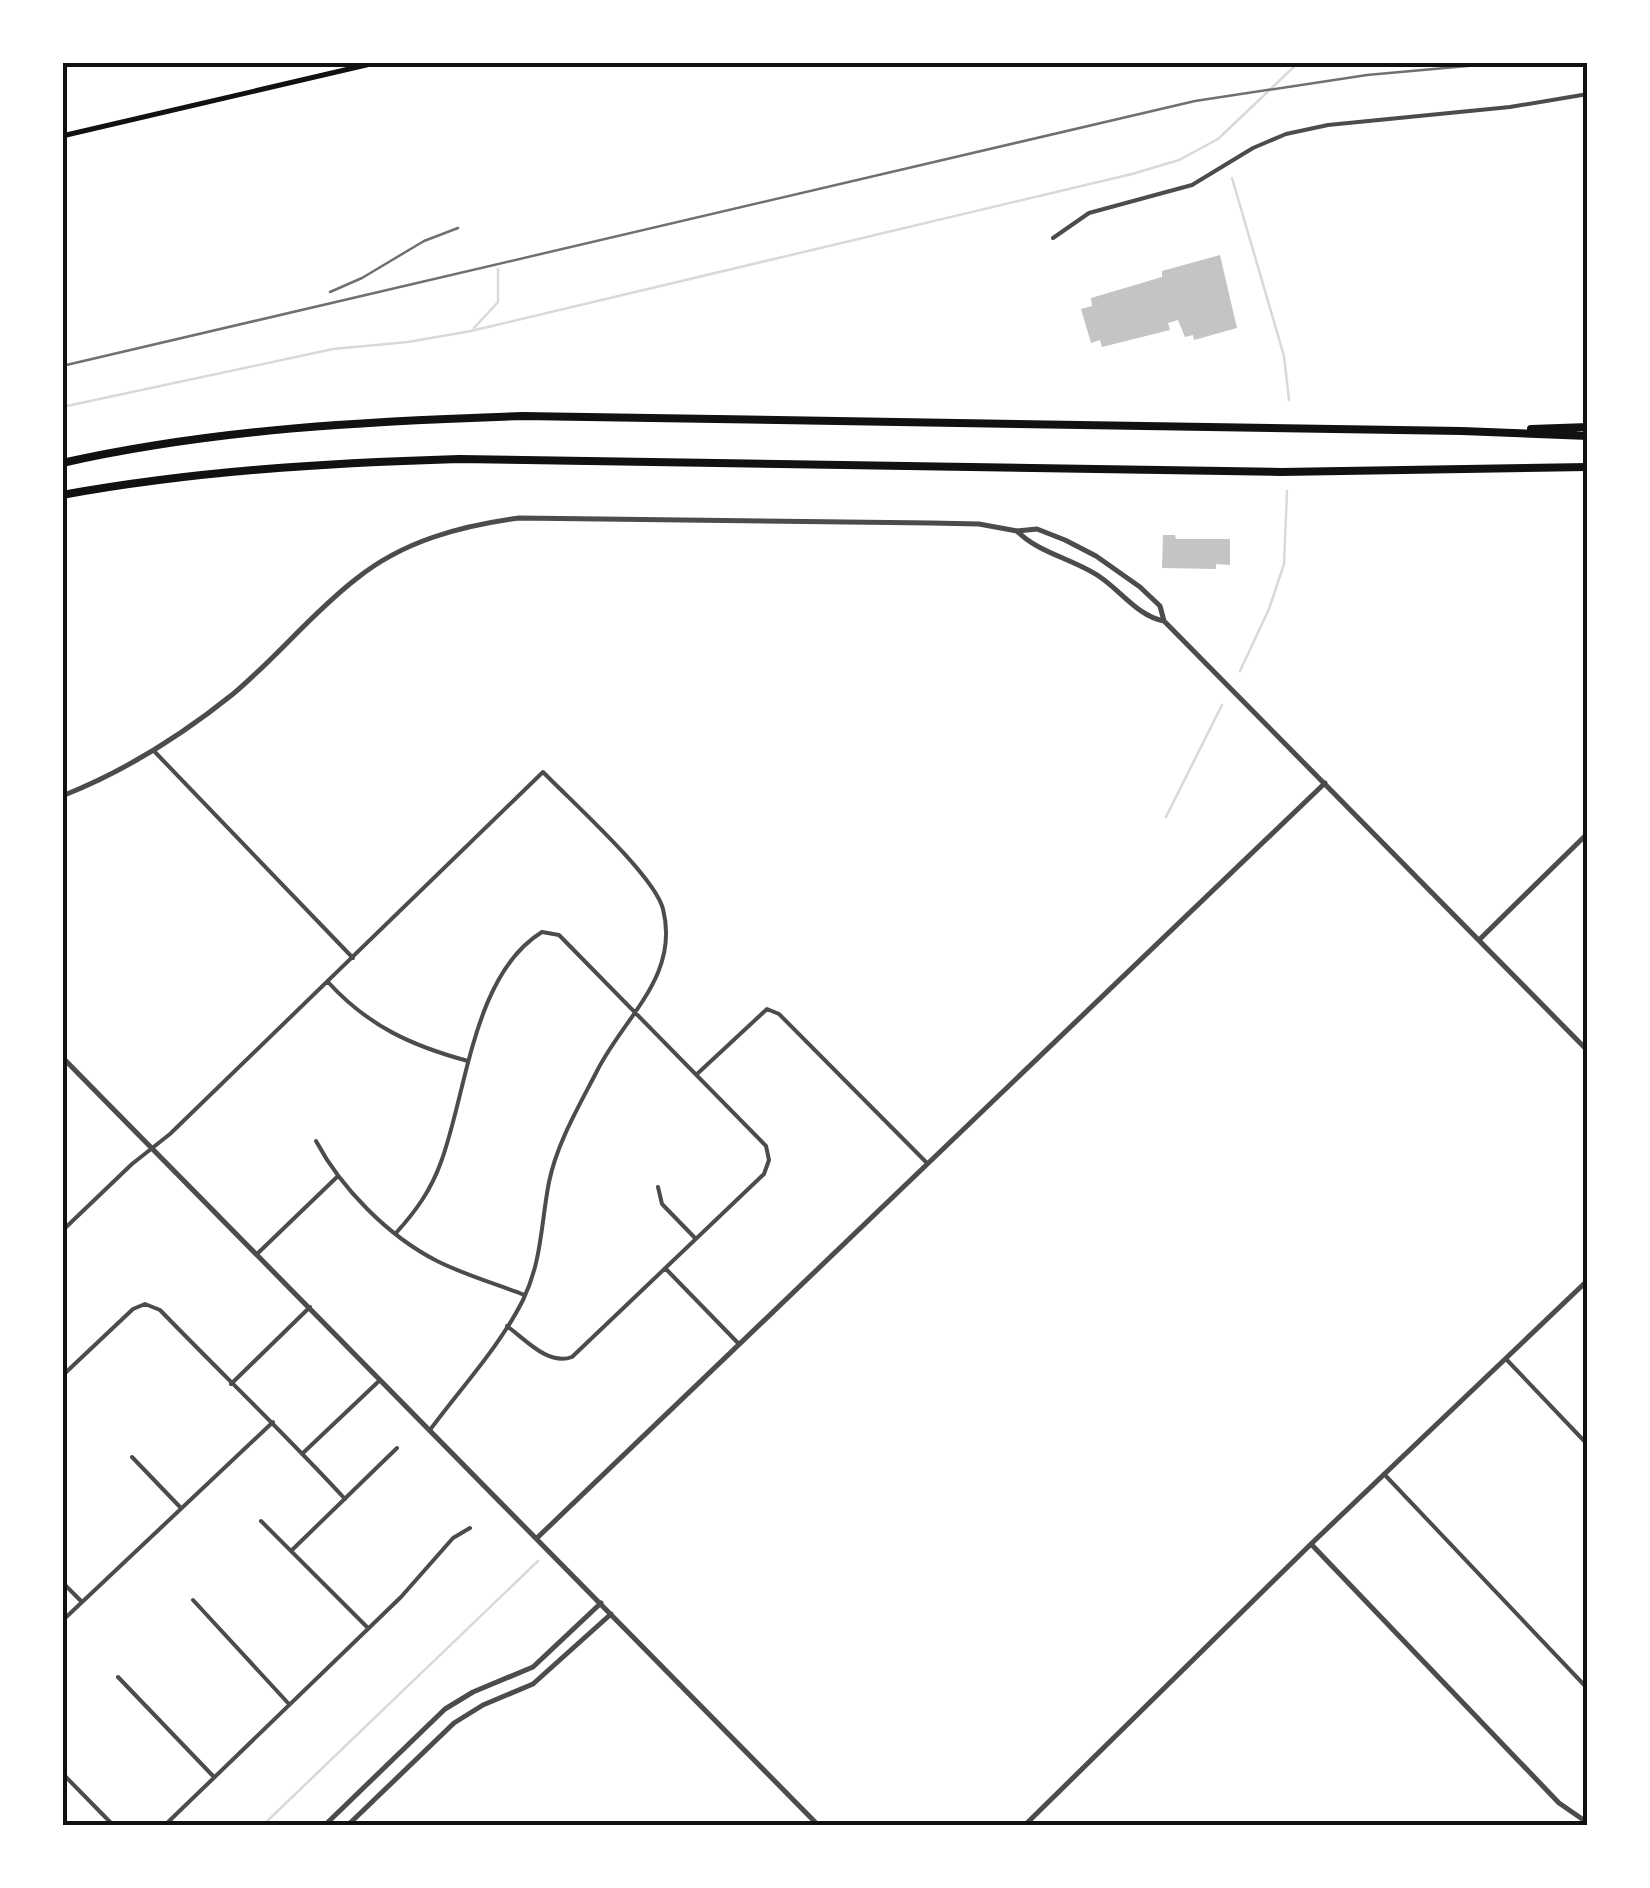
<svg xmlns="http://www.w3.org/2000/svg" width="1650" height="1888" viewBox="0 0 1650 1888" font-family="'Sofia Sans Condensed',sans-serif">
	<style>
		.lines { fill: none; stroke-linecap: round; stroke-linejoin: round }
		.stream { stroke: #d9d9d9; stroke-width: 2.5 }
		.building { fill: #c4c4c4 }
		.minor { stroke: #4c4c4c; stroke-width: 4 }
		.tertiary { stroke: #4c4c4c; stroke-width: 5 }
		.secondary { stroke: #111; stroke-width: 5 }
		.motorway { stroke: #111; stroke-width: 8 }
		.rail { stroke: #707070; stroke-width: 2.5 }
		.neatline { fill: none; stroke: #111; stroke-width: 4 }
	</style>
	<rect width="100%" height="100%" fill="#fff"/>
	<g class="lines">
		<!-- stream -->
		<path class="stream" d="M1232 178 1284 356 1289 400
			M474 328 498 302V269
			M62 407 333 349 408 342 471 331 1132 174 1179 160 1218 139 1299 62
			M1240 671 1269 609 1284 564 1287 491
			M1166 817 1222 705
			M262 1826 538 1561"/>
	</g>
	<!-- building -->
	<path class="building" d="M1220 255 1237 328 1194 340 1193 335 1185 337 1178 320 1168 323 1170 330 1102 347 1100 340 1091 343 1081 309 1092 306 1091 298 1162 277V271Z
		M1163 535H1175L1176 539H1230V565L1216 564V569L1162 568Z"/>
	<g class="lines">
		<!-- minor -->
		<path class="minor" d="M1053 238 1089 213 1192 185 1253 148 1286 134 1328 125 1510 107 1588 94
			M153 750 353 958
			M328 982C368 1026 412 1046 468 1061
			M696 1075 767 1009 779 1014 926 1162
			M316 1141C341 1188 388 1236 437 1261 465 1275 496 1284 525 1295
			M658 1187 662 1204 695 1238
			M62 1231 132 1164 170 1134 543 772C571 801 654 875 663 909 680 976 624 1017 597 1071 579 1106 557 1143 549 1182 541 1223 542 1261 523 1300 500 1346 461 1388 430 1430
			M396 1233C416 1211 431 1190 441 1162 467 1092 473 974 542 932L559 935 766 1146 769 1160 764 1174 572 1357C548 1366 525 1339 507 1326
			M257 1254 338 1176
			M666 1269 738 1343
			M1506 1359 1588 1445
			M62 1376 133 1309 145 1304 160 1310C221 1373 285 1434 345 1499
			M231 1384 310 1307
			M303 1453 379 1381
			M132 1457 180 1507
			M1384 1474 1588 1689
			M261 1521 367 1627
			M291 1551 397 1448
			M62 1582 82 1602
			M193 1600 288 1703
			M62 1621 273 1422
			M118 1677 214 1777
			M62 1773 114 1826
			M164 1826 401 1597 453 1538 470 1528"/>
		<!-- tertiary -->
		<path class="tertiary" d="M1017 531C1038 553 1074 559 1100 577 1122 592 1138 616 1164 621
			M62 796C123 772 182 735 233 694 276 658 312 613 356 579 403 541 460 526 519 518L931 523 979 524 1017 531 1037 529 1065 540 1096 556 1140 587 1160 606 1164 621 1588 1051
			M1479 940 1588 833
			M62 1057 819 1826
			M537 1538 1325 783
			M1311 1544 1559 1803 1588 1823
			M324 1826 445 1709 473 1692 533 1667 601 1603
			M347 1826 454 1723 483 1705 533 1684 611 1614
			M1024 1826 1311 1544 1588 1280"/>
		<!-- secondary -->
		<path class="secondary" d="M62 136 379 62"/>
		<!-- motorway -->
		<path class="motorway" d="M1531 429 1588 427
			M62 463C213 429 368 421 522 416L1462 431 1588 436
			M62 495C194 471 325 463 459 459L1281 472 1588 467"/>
		<!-- rail -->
		<path class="rail" d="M330 292 362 278 424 241 458 228
			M62 366 1195 101 1367 75 1512 62"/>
	</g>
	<!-- border -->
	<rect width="1650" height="1888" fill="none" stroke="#ffffff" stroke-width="130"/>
	<rect x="65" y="65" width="1520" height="1758" class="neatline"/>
</svg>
